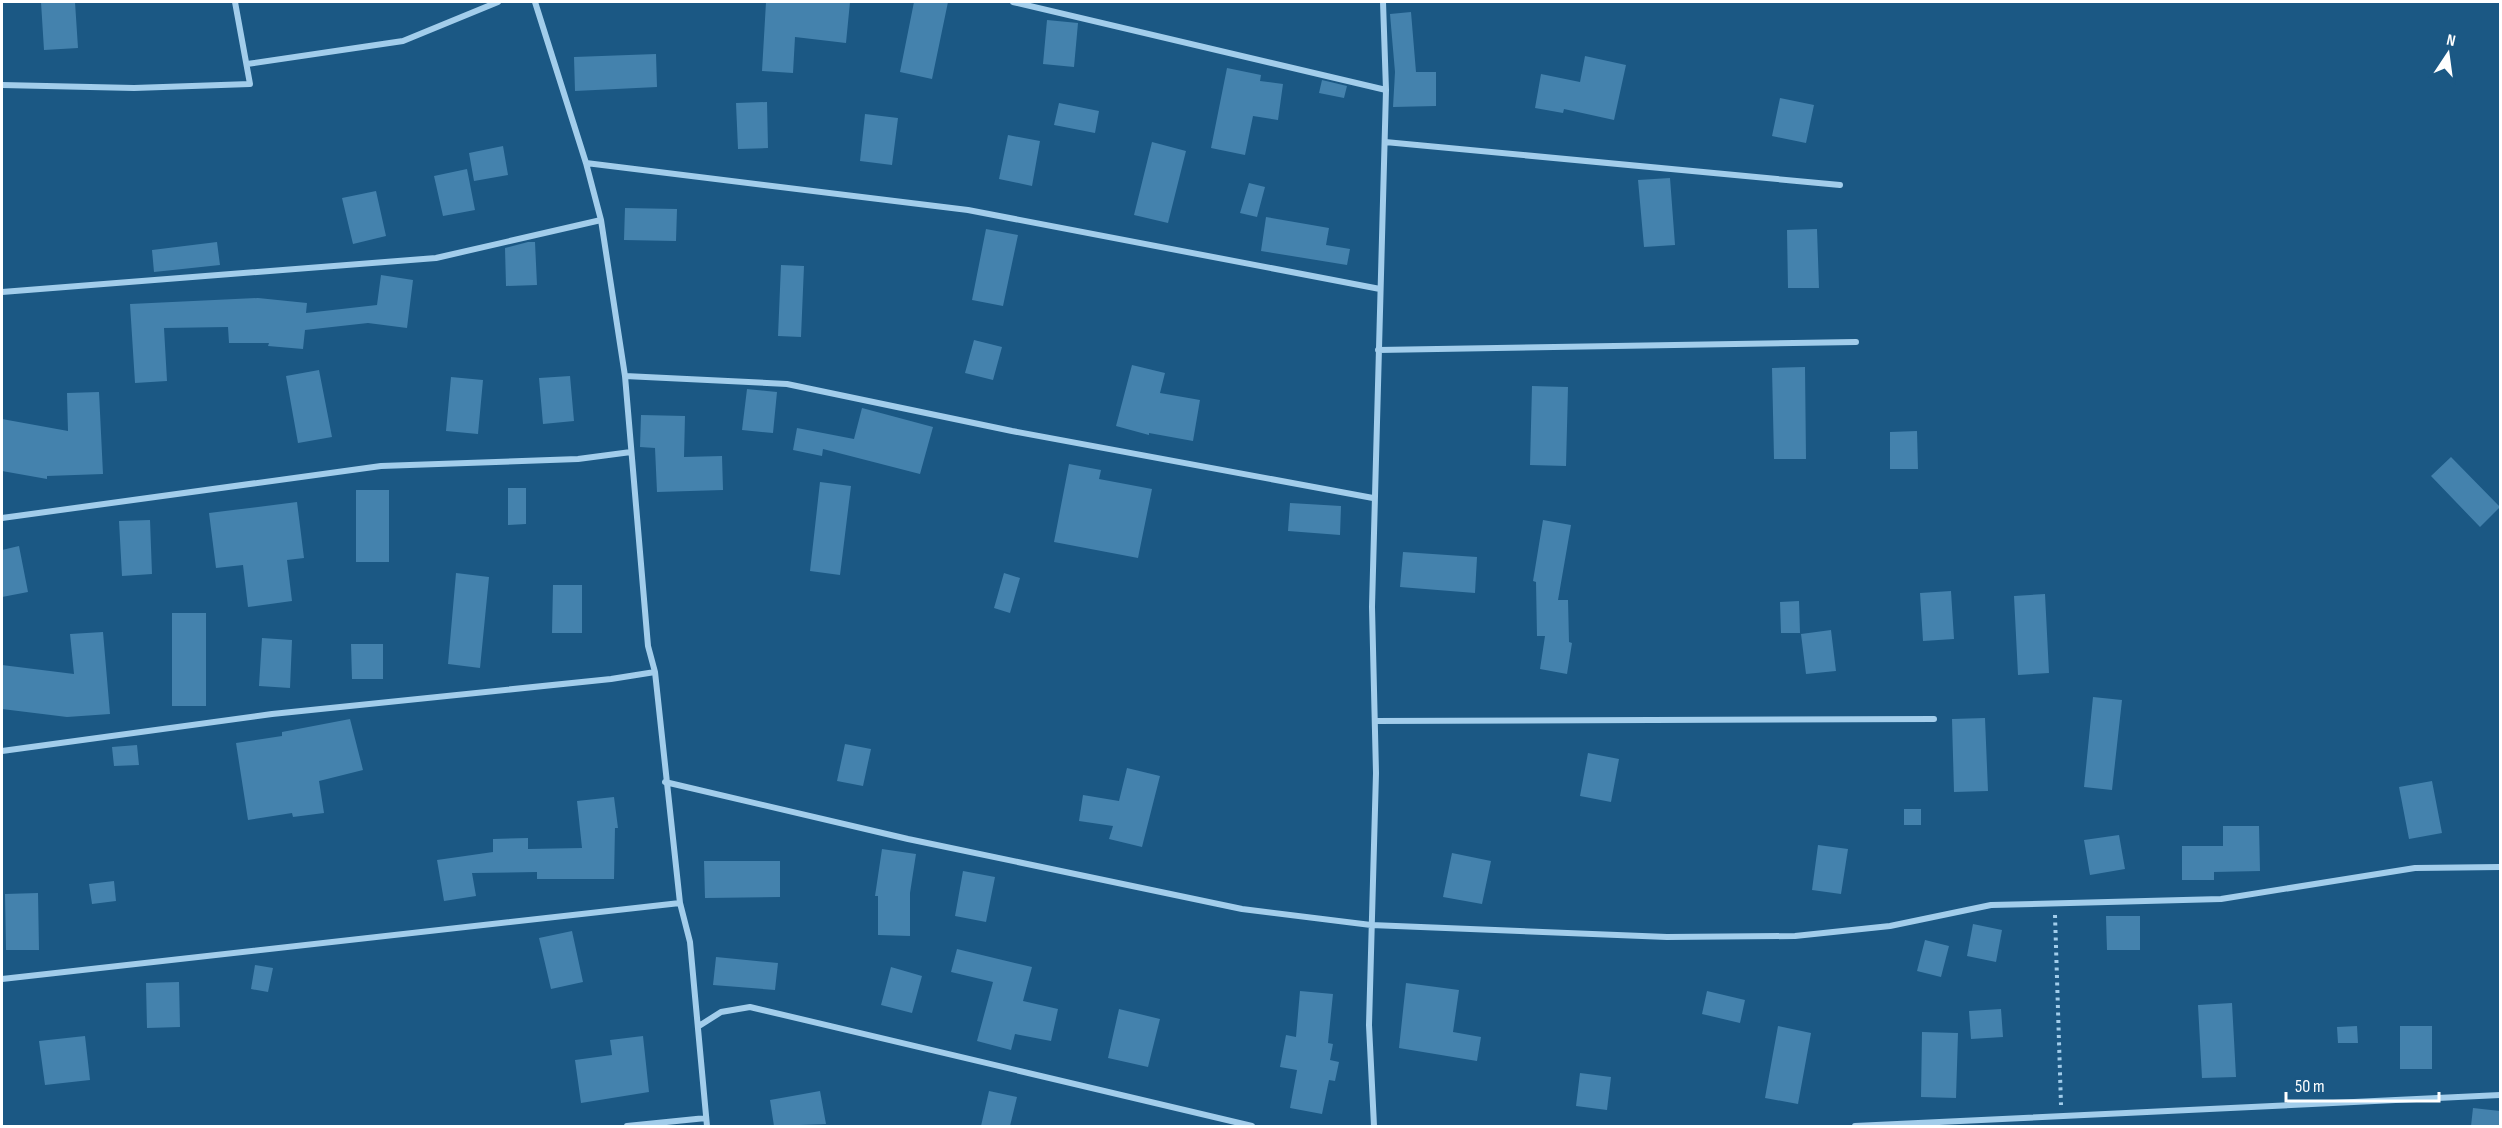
<svg xmlns="http://www.w3.org/2000/svg" width="2502" height="1128" viewBox="0 0 2502 1128" font-family="'Sofia Sans Condensed',sans-serif">
	<style>
		.building { fill: #4482ad }
		.lines { fill: none; stroke-linecap: round; stroke-linejoin: round }
		.path { stroke: #a2cdeb; stroke-width: 4; stroke-dasharray: 3 4.5; stroke-linecap: butt }
		.minor { stroke: #a2cdeb; stroke-width: 6 }
	</style>
	<rect width="100%" height="100%" fill="#1b5884"/>
	<!-- building -->
	<path class="building" d="M41 2H75L78 48 44 50Z
		M766 2H850L846 43 795 37 793 73 762 71Z
		M914 2H948L932 79 900 72Z
		M1411 12 1416 72H1436V106L1393 107 1395 72 1390 14Z
		M1047 20 1078 23 1074 67 1043 64Z
		M656 54 657 87 575 91 574 57Z
		M1585 56 1626 65 1614 120 1564 109 1563 113 1535 108 1541 74 1580 82Z
		M1227 68 1261 75 1260 81 1283 84 1278 120 1253 116 1245 155 1211 148Z
		M1322 80 1347 86 1344 98 1319 93Z
		M1780 98 1814 105 1806 143 1772 136Z
		M767 102 768 148 738 149 736 103Z
		M1059 103 1099 111 1095 133 1054 125Z
		M865 114 898 118 892 165 860 161Z
		M1008 135 1040 141 1032 186 999 179Z
		M1152 142 1186 151 1168 223 1134 215Z
		M503 146 508 175 474 181 469 153Z
		M467 169 475 210 443 216 434 176Z
		M1670 178 1675 245 1644 247 1638 180Z
		M1249 183 1265 187 1257 217 1240 213Z
		M376 191 386 236 353 244 342 198Z
		M625 208 677 209 676 241 624 240Z
		M1266 217 1329 228 1326 245 1350 249 1347 265 1261 251Z
		M986 229 1018 235 1003 306 972 300Z
		M1817 229 1819 288H1788L1787 230Z
		M217 242 220 265 154 272 152 250Z
		M528 242H535L537 285 506 286 505 248Z
		M781 265 804 266 801 337 778 336Z
		M381 275 413 280 407 328 368 323 305 330 303 349 268 346 269 343H229L228 327 164 328 167 381 135 383 130 304 258 298 307 303 306 313 377 305Z
		M974 340 1002 347 993 380 965 373Z
		M1132 365 1165 373 1160 393 1200 400 1193 441 1149 433V435L1116 426Z
		M1805 367 1806 459H1774L1772 368Z
		M319 370 332 437 298 443 286 376Z
		M570 376 574 421 543 424 539 378Z
		M451 377 483 380 478 434 446 431Z
		M1532 386 1568 387 1566 466 1530 465Z
		M747 389 777 392 773 433 742 430Z
		M99 392 103 474 47 476V479L2 471V419L68 431 67 393Z
		M862 408 933 427 920 474 823 449 822 456 793 450 797 428 854 439Z
		M641 415 685 416 684 457 722 456 723 490 657 492 655 448 640 447Z
		M1917 431 1918 469H1890V432Z
		M2451 457 2500 507 2480 527 2431 476Z
		M1069 464 1101 470 1099 479 1152 489 1138 558 1054 542Z
		M820 482 851 486 840 575 810 571Z
		M508 488H526V524L508 525Z
		M356 490H389V562H356Z
		M297 502 304 558 287 560 292 601 248 607 243 565 216 568 209 513Z
		M1290 503 1341 506 1340 535 1288 531Z
		M150 520 152 574 122 576 119 521Z
		M1543 520 1571 525 1558 600H1568L1569 642 1572 643 1567 674 1540 669 1545 636H1537L1536 582 1533 581Z
		M19 546 28 592 2 597V550Z
		M1403 552 1477 557 1475 593 1400 587Z
		M456 573 489 577 480 668 448 664Z
		M1004 573 1020 578 1010 613 994 608Z
		M553 585H582V633H552Z
		M1951 591 1954 639 1923 641 1920 593Z
		M2045 594 2049 673 2018 675 2014 596Z
		M1799 601 1800 633H1781L1780 602Z
		M172 613H206V706H172Z
		M1831 630 1836 671 1806 674 1801 634Z
		M103 632 110 714 67 717 2 709V665L74 674 70 634Z
		M262 638 292 640 290 688 259 686Z
		M351 644H383V679H352Z
		M2093 697 2122 700 2112 790 2084 787Z
		M1985 718 1988 791 1954 792 1952 719Z
		M350 719 363 770 319 781 324 813 293 817 292 813 248 820 236 743 282 736V732Z
		M845 744 871 749 863 786 837 781Z
		M137 745 139 765 114 766 112 747Z
		M1588 753 1619 759 1611 802 1580 796Z
		M1127 768 1160 776 1142 847 1109 839 1113 826 1079 821 1083 795 1119 801Z
		M2432 781 2442 833 2409 839 2399 787Z
		M614 797 618 828H615L614 879H537V872L472 873 476 896 444 901 437 860 493 852V839L528 838V849L582 848 577 801Z
		M1904 809H1921V825H1904Z
		M2223 826H2259L2260 871 2214 872V880H2182V846H2223Z
		M2119 835 2125 869 2090 875 2084 840Z
		M1818 845 1848 849 1841 894 1812 890Z
		M882 849 916 854 910 893V936L878 935V896H875Z
		M1452 853 1491 861 1482 904 1443 897Z
		M704 861H780V897L705 898Z
		M963 871 995 877 986 922 955 916Z
		M114 881 116 901 92 904 89 884Z
		M38 893 39 950H6L5 894Z
		M2106 916H2140V950H2107Z
		M1973 924 2002 930 1996 962 1967 956Z
		M572 931 583 982 551 989 539 938Z
		M1925 940 1949 946 1941 977 1917 971Z
		M957 949 1032 967 1023 1001 1058 1009 1051 1041 1015 1034 1011 1050 977 1041 993 982 951 972Z
		M716 957 778 963 775 990 713 985Z
		M255 965 273 968 268 992 251 989Z
		M891 967 922 976 912 1013 881 1005Z
		M179 982 180 1027 147 1028 146 983Z
		M1406 983 1459 990 1453 1032 1481 1037 1477 1061 1399 1048Z
		M1300 991 1333 994 1328 1043 1333 1044 1330 1060 1339 1062 1335 1081 1329 1080 1322 1114 1290 1108 1297 1070 1280 1067 1286 1035 1296 1037Z
		M1707 991 1745 1000 1740 1023 1702 1014Z
		M2232 1003 2236 1077 2202 1078 2198 1005Z
		M1119 1009 1160 1019 1148 1067 1108 1058Z
		M2001 1009 2003 1037 1971 1039 1969 1011Z
		M1778 1026 1811 1033 1798 1104 1765 1098Z
		M2357 1026 2358 1043H2338L2337 1027Z
		M2400 1026H2432V1069H2400Z
		M1922 1032 1958 1033 1956 1098 1921 1097Z
		M85 1036 90 1080 45 1085 39 1041Z
		M643 1036 649 1092 581 1103 575 1060 612 1055 610 1040Z
		M1580 1073 1611 1077 1607 1110 1576 1106Z
		M820 1091 826 1124 774 1126 770 1100Z
		M989 1091 1017 1097 1010 1126H981Z
		M2473 1108 2500 1111V1126H2471Z"/>
	<g class="lines">
		<!-- path -->
		<path class="path" d="M2055 915 2061 1105"/>
		<!-- minor -->
		<path class="minor" d="M1013 2 1386 90
			M247 64 403 41 498 2
			M2 85 134 88 250 84 235 2
			M1385 142 1840 185
			M586 163 968 210 1380 289
			M2 292 436 258 601 220
			M1378 350 1856 342
			M625 376 787 384 1012 431 1373 498
			M2 518 381 466 578 459 631 452
			M655 672 680 903 690 942 707 1126
			M1375 721 1934 719
			M2 751 272 714 611 679 655 672 648 646 625 376 601 220 586 163 535 2
			M665 782 908 839 1242 909 1371 925 1667 937 1795 936 1890 926 1991 905 2221 899 2415 868 2500 867
			M2 979 680 903
			M699 1026 721 1012 750 1007 1252 1126
			M627 1126 706 1118
			M1374 1126 1369 1025 1376 773 1372 607 1386 90 1383 2
			M1855 1126 2500 1095"/>
	</g>
	<!-- border -->
	<rect width="2502" height="1128" fill="none" stroke="#ffffff" stroke-width="6"/>
	<!-- north arrow -->
	<g transform="translate(2448 54) rotate(13)" stroke="#1b5884" stroke-width="4.5" paint-order="stroke">
	<path d="M0-4.5L10 22L0 15L-10 22Z" fill="#ffffff"/>
	<text y="-9" font-size="16" font-weight="bold" text-anchor="middle" fill="#ffffff">N</text>
	</g>
	<!-- scale -->
	<path d="M2286 1092v9h153v-9" fill="none" stroke="#ffffff" stroke-width="3"/>
	<text x="2295" y="1092" font-size="18" fill="#ffffff" stroke="#1b5884" stroke-width="4.5" paint-order="stroke">50 m</text>
</svg>
